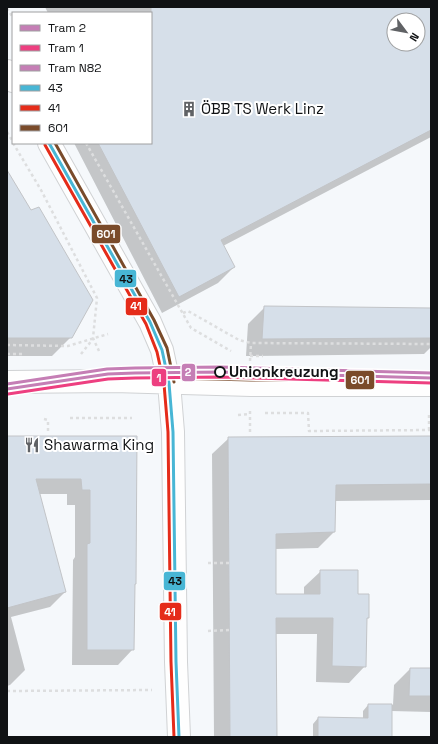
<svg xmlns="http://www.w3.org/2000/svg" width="438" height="744" viewBox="0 0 438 744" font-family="'Space Grotesk',sans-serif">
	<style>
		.shadow { fill: #0003; fill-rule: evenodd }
		.building { fill: #d6dfe9; stroke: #c2c4c7; fill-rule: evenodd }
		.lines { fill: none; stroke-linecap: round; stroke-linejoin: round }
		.secondary-casing { stroke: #d0d2d4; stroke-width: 24 }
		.path { stroke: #dddedf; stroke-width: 2.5; stroke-dasharray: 3 3; stroke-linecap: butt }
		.secondary { stroke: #fefefe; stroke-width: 22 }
		.bus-1-casing { stroke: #fff; stroke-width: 6 }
		.bus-2-casing { stroke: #fff; stroke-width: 6 }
		.bus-3-casing { stroke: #fff; stroke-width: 6 }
		.bus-1 { stroke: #48b6d5; stroke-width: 3 }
		.bus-2 { stroke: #e52c1a; stroke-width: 3 }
		.bus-3 { stroke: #7a4b2a; stroke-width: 3 }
		.tram-1-casing { stroke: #fff; stroke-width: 6 }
		.tram-2-casing { stroke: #fff; stroke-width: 6 }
		.tram-3-casing { stroke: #fff; stroke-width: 6 }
		.tram-1 { stroke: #c57eb5; stroke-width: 3 }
		.tram-2 { stroke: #ed3f80; stroke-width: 3 }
		.tram-3 { stroke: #c57eb5; stroke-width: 3 }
		.stop-dot { fill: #fff; stroke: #101214; stroke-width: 2 }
		.labels { text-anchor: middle; stroke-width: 4; stroke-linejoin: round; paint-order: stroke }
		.poi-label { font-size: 15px; fill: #101214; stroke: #fff; text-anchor: start }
		.stop-label { font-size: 15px; font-weight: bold; fill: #101214; stroke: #fff; text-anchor: start }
		.line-badge { stroke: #fff; stroke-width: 1.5 }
		.badge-label { font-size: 11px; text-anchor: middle; font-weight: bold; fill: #fff }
		.pale-badge-label { font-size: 11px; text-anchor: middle; font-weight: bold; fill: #111 }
	</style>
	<rect width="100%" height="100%" fill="#f5f8fb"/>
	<!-- shadow -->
	<path class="shadow" d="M45 7H431V137L223 246 234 267 218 283 162 313 74 143H151V13H48ZM394 20H418V44H394Z
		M7 172 71 337 52 356H7Z
		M265 307 431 309V347L424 354 246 356 248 324Z
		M7 437H136L135 584 134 586 133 649 118 665H72L73 560 75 557V505H67V494H39L65 592 50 607 11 617 25 670 10 685 7 686Z
		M431 437V500L335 501 334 532 318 548 275 549V595H304V587L321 571 357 595 368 618 366 619 365 666 349 683 316 682 317 634H275L276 737H214L212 454 229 438Z
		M410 669H431V712L391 711V737H313V724L318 718 363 719V711L368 705H393L394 685Z"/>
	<!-- building -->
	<path class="building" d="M151 7H431V130L221 240 235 267 179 297 98 143H151ZM394 20H418V44H394Z
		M7 170 31 210 39 207 93 300 72 338H7Z
		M264 306 431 308V338L262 339Z
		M7 436H137L136 584H135L134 650H87V544L90 543V490H82L81 479H36L66 592 7 608Z
		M431 436V484L336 485 335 532 276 534V594H320V570H358V594H369V618H367L366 667 332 666 333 618H276L277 737H230L228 437Z
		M410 668H431V696H409Z
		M368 704H392V737H318V717L368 718Z"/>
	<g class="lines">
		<!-- secondary casing -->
		<g class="secondary-casing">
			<path id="secondary" d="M7 71 13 81
				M49 143 150 322 162 350 169 383 173 432 176 662 179 737
				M7 382 114 381 251 385H431"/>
		</g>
		<!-- path -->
		<path class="path" d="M7 8 13 18
			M7 132 13 142
			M13 143 41 190 97 298 93 338 99 351
			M86 143 191 328 231 351
			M183 313 188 311 239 340 251 343 431 344
			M7 345 68 346 108 334
			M7 354H24
			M81 354 93 339
			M250 356H263
			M250 361 251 343
			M265 413H308L309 431 431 430
			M238 415 250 414
			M70 418H132
			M44 419 48 420V431
			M429 430V413
			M250 432V408
			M208 563H229
			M208 631 229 630
			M7 691 152 690"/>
		<!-- secondary -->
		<use href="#secondary" class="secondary"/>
		<!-- bus-1 casing -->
		<g class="bus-1-casing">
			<path id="bus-1" d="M49 143 150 322 162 350 169 383 173 432 176 662 179 737"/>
		</g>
		<!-- bus-2 casing -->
		<g class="bus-2-casing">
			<path id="bus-2" d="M45 145 146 324 157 352 164 384 168 432 171 662 174 737"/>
		</g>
		<!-- bus-3 casing -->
		<g class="bus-3-casing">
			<path id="bus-3" d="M55 143 154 320 167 348 174 382
				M169 378 251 380H431"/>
		</g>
		<!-- bus-1 -->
		<use href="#bus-1" class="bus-1"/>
		<!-- bus-2 -->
		<use href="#bus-2" class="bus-2"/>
		<!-- bus-3 -->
		<use href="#bus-3" class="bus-3"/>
		<!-- tram-1 casing -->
		<g class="tram-1-casing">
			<path id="tram-1" d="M7 389 108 374 135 373 220 372 431 378"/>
		</g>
		<!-- tram-2 casing -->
		<g class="tram-2-casing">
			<path id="tram-2" d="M8 394 108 379 135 378 220 377 431 383"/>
		</g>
		<!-- tram-3 casing -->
		<g class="tram-3-casing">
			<path id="tram-3" d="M7 384 107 369 135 368 220 367 431 373"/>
		</g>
		<!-- tram-1 -->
		<use href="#tram-1" class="tram-1"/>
		<!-- tram-2 -->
		<use href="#tram-2" class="tram-2"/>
		<!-- tram-3 -->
		<use href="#tram-3" class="tram-3"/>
	</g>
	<!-- icons -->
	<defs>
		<g id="building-bare" transform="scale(1.2)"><path d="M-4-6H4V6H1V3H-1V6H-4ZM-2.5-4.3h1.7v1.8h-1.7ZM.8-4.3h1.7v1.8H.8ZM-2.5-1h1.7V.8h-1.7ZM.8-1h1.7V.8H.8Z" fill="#606265" stroke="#fff" stroke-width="2.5" paint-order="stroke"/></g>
		<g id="restaurant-bare" transform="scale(1.2)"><path d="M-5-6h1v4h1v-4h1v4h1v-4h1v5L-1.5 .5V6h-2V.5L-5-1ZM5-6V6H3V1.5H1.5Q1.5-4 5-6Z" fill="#606265" stroke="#fff" stroke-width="2.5" paint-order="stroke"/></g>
	</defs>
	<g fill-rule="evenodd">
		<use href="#building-bare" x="189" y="109"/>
		<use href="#restaurant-bare" x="32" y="445"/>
	</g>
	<!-- markers -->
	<circle class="stop-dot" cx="220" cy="372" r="5"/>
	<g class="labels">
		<!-- poi labels -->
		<g class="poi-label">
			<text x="201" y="114">ÖBB TS Werk Linz</text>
			<text x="44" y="450">Shawarma King</text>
		</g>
		<!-- stop labels -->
		<g class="stop-label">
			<text x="229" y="377">Unionkreuzung</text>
		</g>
	</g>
	<g class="line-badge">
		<rect x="91" y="224" width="30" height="20" rx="4" fill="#7a4b2a"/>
		<rect x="114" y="269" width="23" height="19" rx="4" fill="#48b6d5"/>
		<rect x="125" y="297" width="23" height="19" rx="4" fill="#e52c1a"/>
		<rect x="181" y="363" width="15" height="19" rx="4" fill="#c57eb5"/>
		<rect x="151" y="368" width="16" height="19" rx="4" fill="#ed3f80"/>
		<rect x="345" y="370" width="30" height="20" rx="4" fill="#7a4b2a"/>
		<rect x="163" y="571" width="23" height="20" rx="4" fill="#48b6d5"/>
		<rect x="159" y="602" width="23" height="19" rx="4" fill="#e52c1a"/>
	</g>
	<g class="badge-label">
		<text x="106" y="238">601</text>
		<text x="136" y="310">41</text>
		<text x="188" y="376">2</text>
		<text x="159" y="382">1</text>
		<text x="360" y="384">601</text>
		<text x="170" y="616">41</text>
	</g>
	<g class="pale-badge-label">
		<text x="126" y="283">43</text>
		<text x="175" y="585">43</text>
	</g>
	<!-- border -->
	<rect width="438" height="744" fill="none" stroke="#101214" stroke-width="16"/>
	<!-- legend -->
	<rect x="12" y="12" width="140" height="132" fill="#ffffff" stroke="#9fa0a1"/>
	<rect x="20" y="25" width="20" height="6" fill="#c57eb5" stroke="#9fa0a1"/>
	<text x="48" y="32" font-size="12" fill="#101214">Tram 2</text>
	<rect x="20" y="45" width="20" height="6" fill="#ed3f80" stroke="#9fa0a1"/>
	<text x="48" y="52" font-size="12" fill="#101214">Tram 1</text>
	<rect x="20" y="65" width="20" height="6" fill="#c57eb5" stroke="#9fa0a1"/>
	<text x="48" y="72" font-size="12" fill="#101214">Tram N82</text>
	<rect x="20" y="85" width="20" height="6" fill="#48b6d5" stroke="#9fa0a1"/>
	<text x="48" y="92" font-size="12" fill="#101214">43</text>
	<rect x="20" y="105" width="20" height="6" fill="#e52c1a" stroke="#9fa0a1"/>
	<text x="48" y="112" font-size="12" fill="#101214">41</text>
	<rect x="20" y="125" width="20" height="6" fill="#7a4b2a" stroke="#9fa0a1"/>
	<text x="48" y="132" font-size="12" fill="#101214">601</text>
	<!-- north arrow -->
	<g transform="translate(406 32) rotate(122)"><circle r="19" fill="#ffffff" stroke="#9fa0a1"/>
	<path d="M0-3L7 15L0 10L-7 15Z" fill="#606265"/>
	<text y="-6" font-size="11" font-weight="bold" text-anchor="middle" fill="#101214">N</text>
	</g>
</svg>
